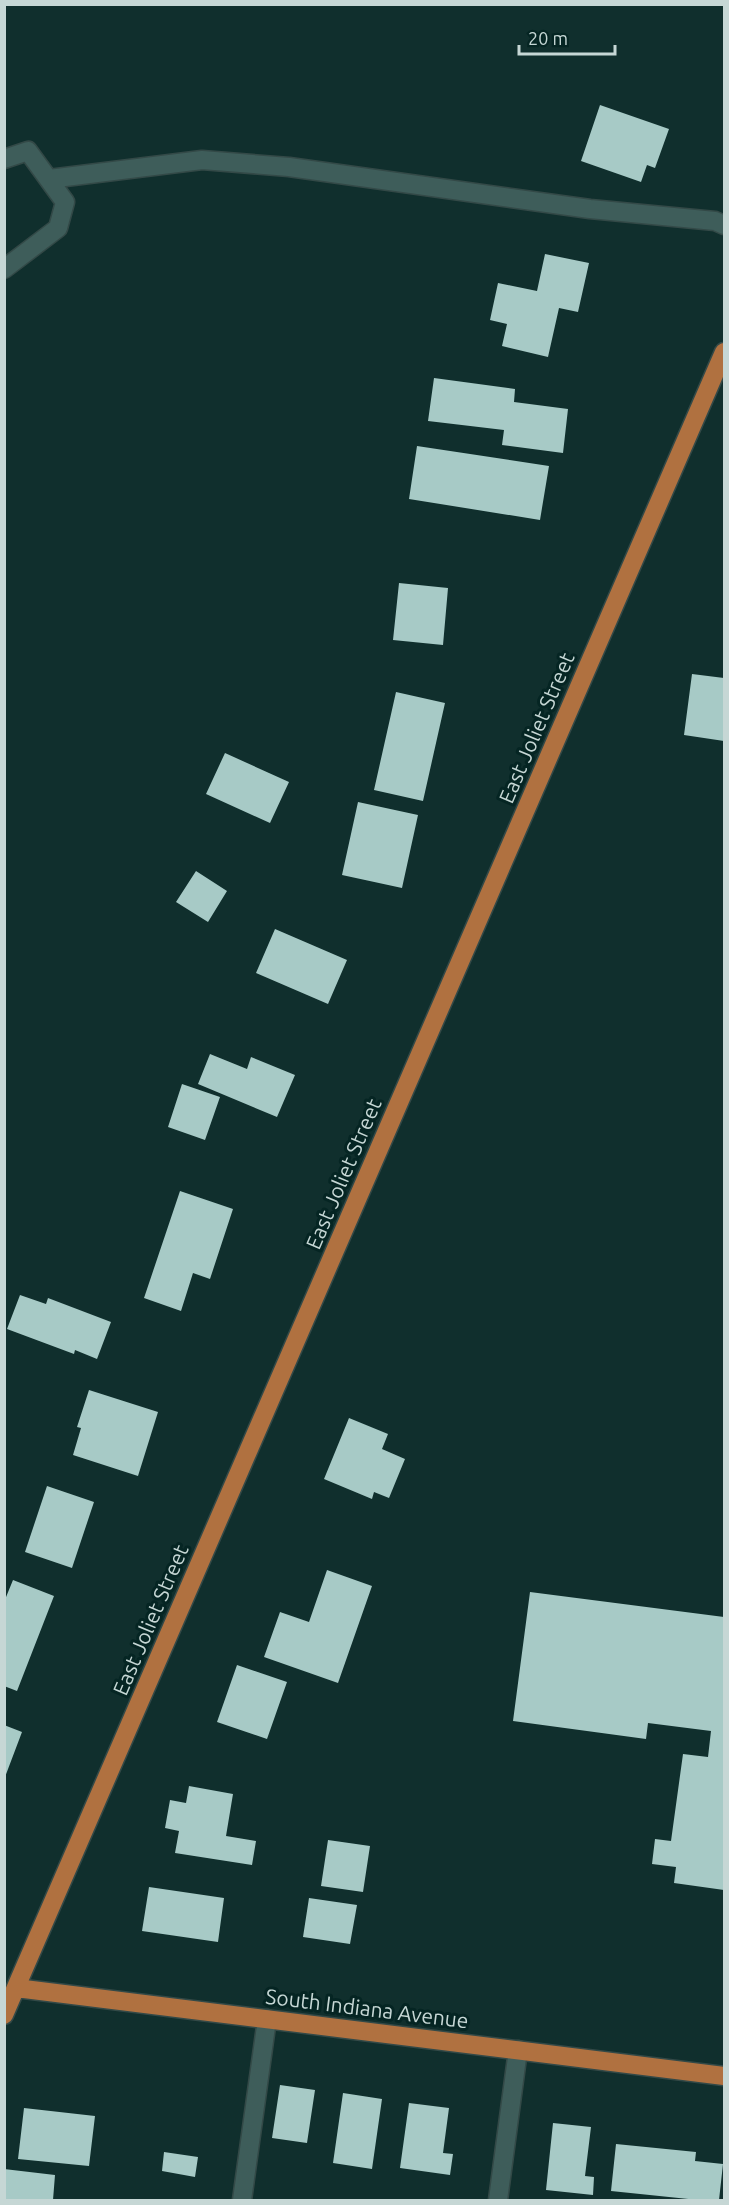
<svg xmlns="http://www.w3.org/2000/svg" width="729" height="2205" viewBox="0 0 729 2205" font-family="Ubuntu,sans-serif">
	<style>
		.building { fill: #a7cac6 }
		.lines { fill: none; stroke-linecap: round; stroke-linejoin: round }
		.minor-casing { stroke: #334947; stroke-width: 21 }
		.major-casing { stroke: #334947; stroke-width: 21 }
		.minor { stroke: #3e5d5a; stroke-width: 18 }
		.major { stroke: #b07140; stroke-width: 18 }
		.labels { text-anchor: middle; stroke-width: 6; stroke-linejoin: round; paint-order: stroke }
		.street-label { font-size: 21px; fill: #c6d7d5; stroke: #052523 }
	</style>
	<rect width="100%" height="100%" fill="#102f2d"/>
	<!-- building -->
	<path class="building" d="M600 105 669 129 655 168 647 165 641 182 581 161Z
		M545 254 589 263 578 312 559 308 548 357 502 346 507 324 490 320 498 283 537 291Z
		M434 378 515 389 514 402 568 409 563 453 502 445 504 430 428 421Z
		M417 446 549 466 540 520 409 499Z
		M399 583 448 588 443 645 393 640Z
		M692 674 724 678V741L684 735Z
		M396 692 445 703 423 801 374 790Z
		M225 753 289 782 270 823 206 794Z
		M358 802 418 815 402 888 342 875Z
		M196 871 227 891 208 922 176 902Z
		M275 929 347 960 328 1004 256 973Z
		M210 1054 247 1069 251 1057 295 1075 277 1117 198 1084Z
		M182 1084 220 1097 205 1140 168 1127Z
		M180 1191 233 1209 210 1279 193 1273 181 1311 144 1298Z
		M20 1295 46 1304 48 1298 111 1322 97 1359 75 1350 74 1354 7 1329Z
		M89 1390 158 1412 138 1476 73 1455 81 1428 77 1427Z
		M349 1418 388 1434 382 1449 405 1459 389 1498 374 1492 372 1499 324 1479Z
		M47 1486 94 1502 72 1568 25 1552Z
		M327 1570 372 1586 338 1683 264 1657 280 1612 309 1622Z
		M13 1580 54 1596 17 1691 4 1686V1602Z
		M530 1592 724 1617V1890L674 1883 676 1867 652 1864 655 1839 671 1841 683 1754 708 1757 711 1731 648 1723 646 1739 513 1721Z
		M237 1665 287 1682 267 1739 217 1722Z
		M4 1725 22 1732 5 1777H4Z
		M189 1786 233 1794 226 1836 256 1841 252 1865 175 1853 179 1831 165 1828 170 1800 186 1803Z
		M328 1840 370 1846 363 1892 321 1886Z
		M149 1887 224 1898 218 1942 142 1931Z
		M309 1898 357 1905 350 1944 303 1937Z
		M280 2085 315 2090 307 2143 272 2138Z
		M343 2093 382 2099 372 2169 333 2163Z
		M409 2103 449 2108 443 2153 453 2154 450 2175 400 2168Z
		M24 2108 95 2116 89 2166 18 2159Z
		M553 2123 591 2127 585 2176 594 2177 593 2195 546 2190Z
		M616 2144 696 2152 695 2161 723 2164 719 2200H698L611 2191Z
		M164 2152 198 2157 195 2177 162 2171Z
		M4 2169 55 2175 53 2200H4Z"/>
	<g class="lines">
		<!-- minor casing -->
		<g class="minor-casing">
			<path id="minor" d="M4 159 28 151 65 202 58 228 4 269
				M49 179 202 160 289 167 590 209 715 221 724 225
				M242 2200 267 2019
				M498 2200 518 2050"/>
		</g>
		<!-- major casing -->
		<g class="major-casing">
			<path id="major" d="M16 1988 724 2076
				M4 2015 724 352"/>
		</g>
		<!-- minor -->
		<use href="#minor" class="minor"/>
		<!-- major -->
		<use href="#major" class="major"/>
	</g>
	<g class="labels">
		<!-- street labels -->
		<g class="street-label">
			<text transform="translate(537 728) rotate(-67)" y="7">East Joliet Street</text>
			<text transform="translate(344 1174) rotate(-67)" y="7">East Joliet Street</text>
			<text transform="translate(151 1620) rotate(-67)" y="7">East Joliet Street</text>
			<text transform="translate(367 2009) rotate(7)" y="7">South Indiana Avenue</text>
		</g>
	</g>
	<!-- border -->
	<rect width="729" height="2205" fill="none" stroke="#c6d7d5" stroke-width="12"/>
	<!-- scale -->
	<path d="M519 45v9h96v-9" fill="none" stroke="#c6d7d5" stroke-width="3"/>
	<text x="528" y="45" font-size="18" fill="#c6d7d5" stroke="#052523" stroke-width="4.5" paint-order="stroke">20 m</text>
</svg>
